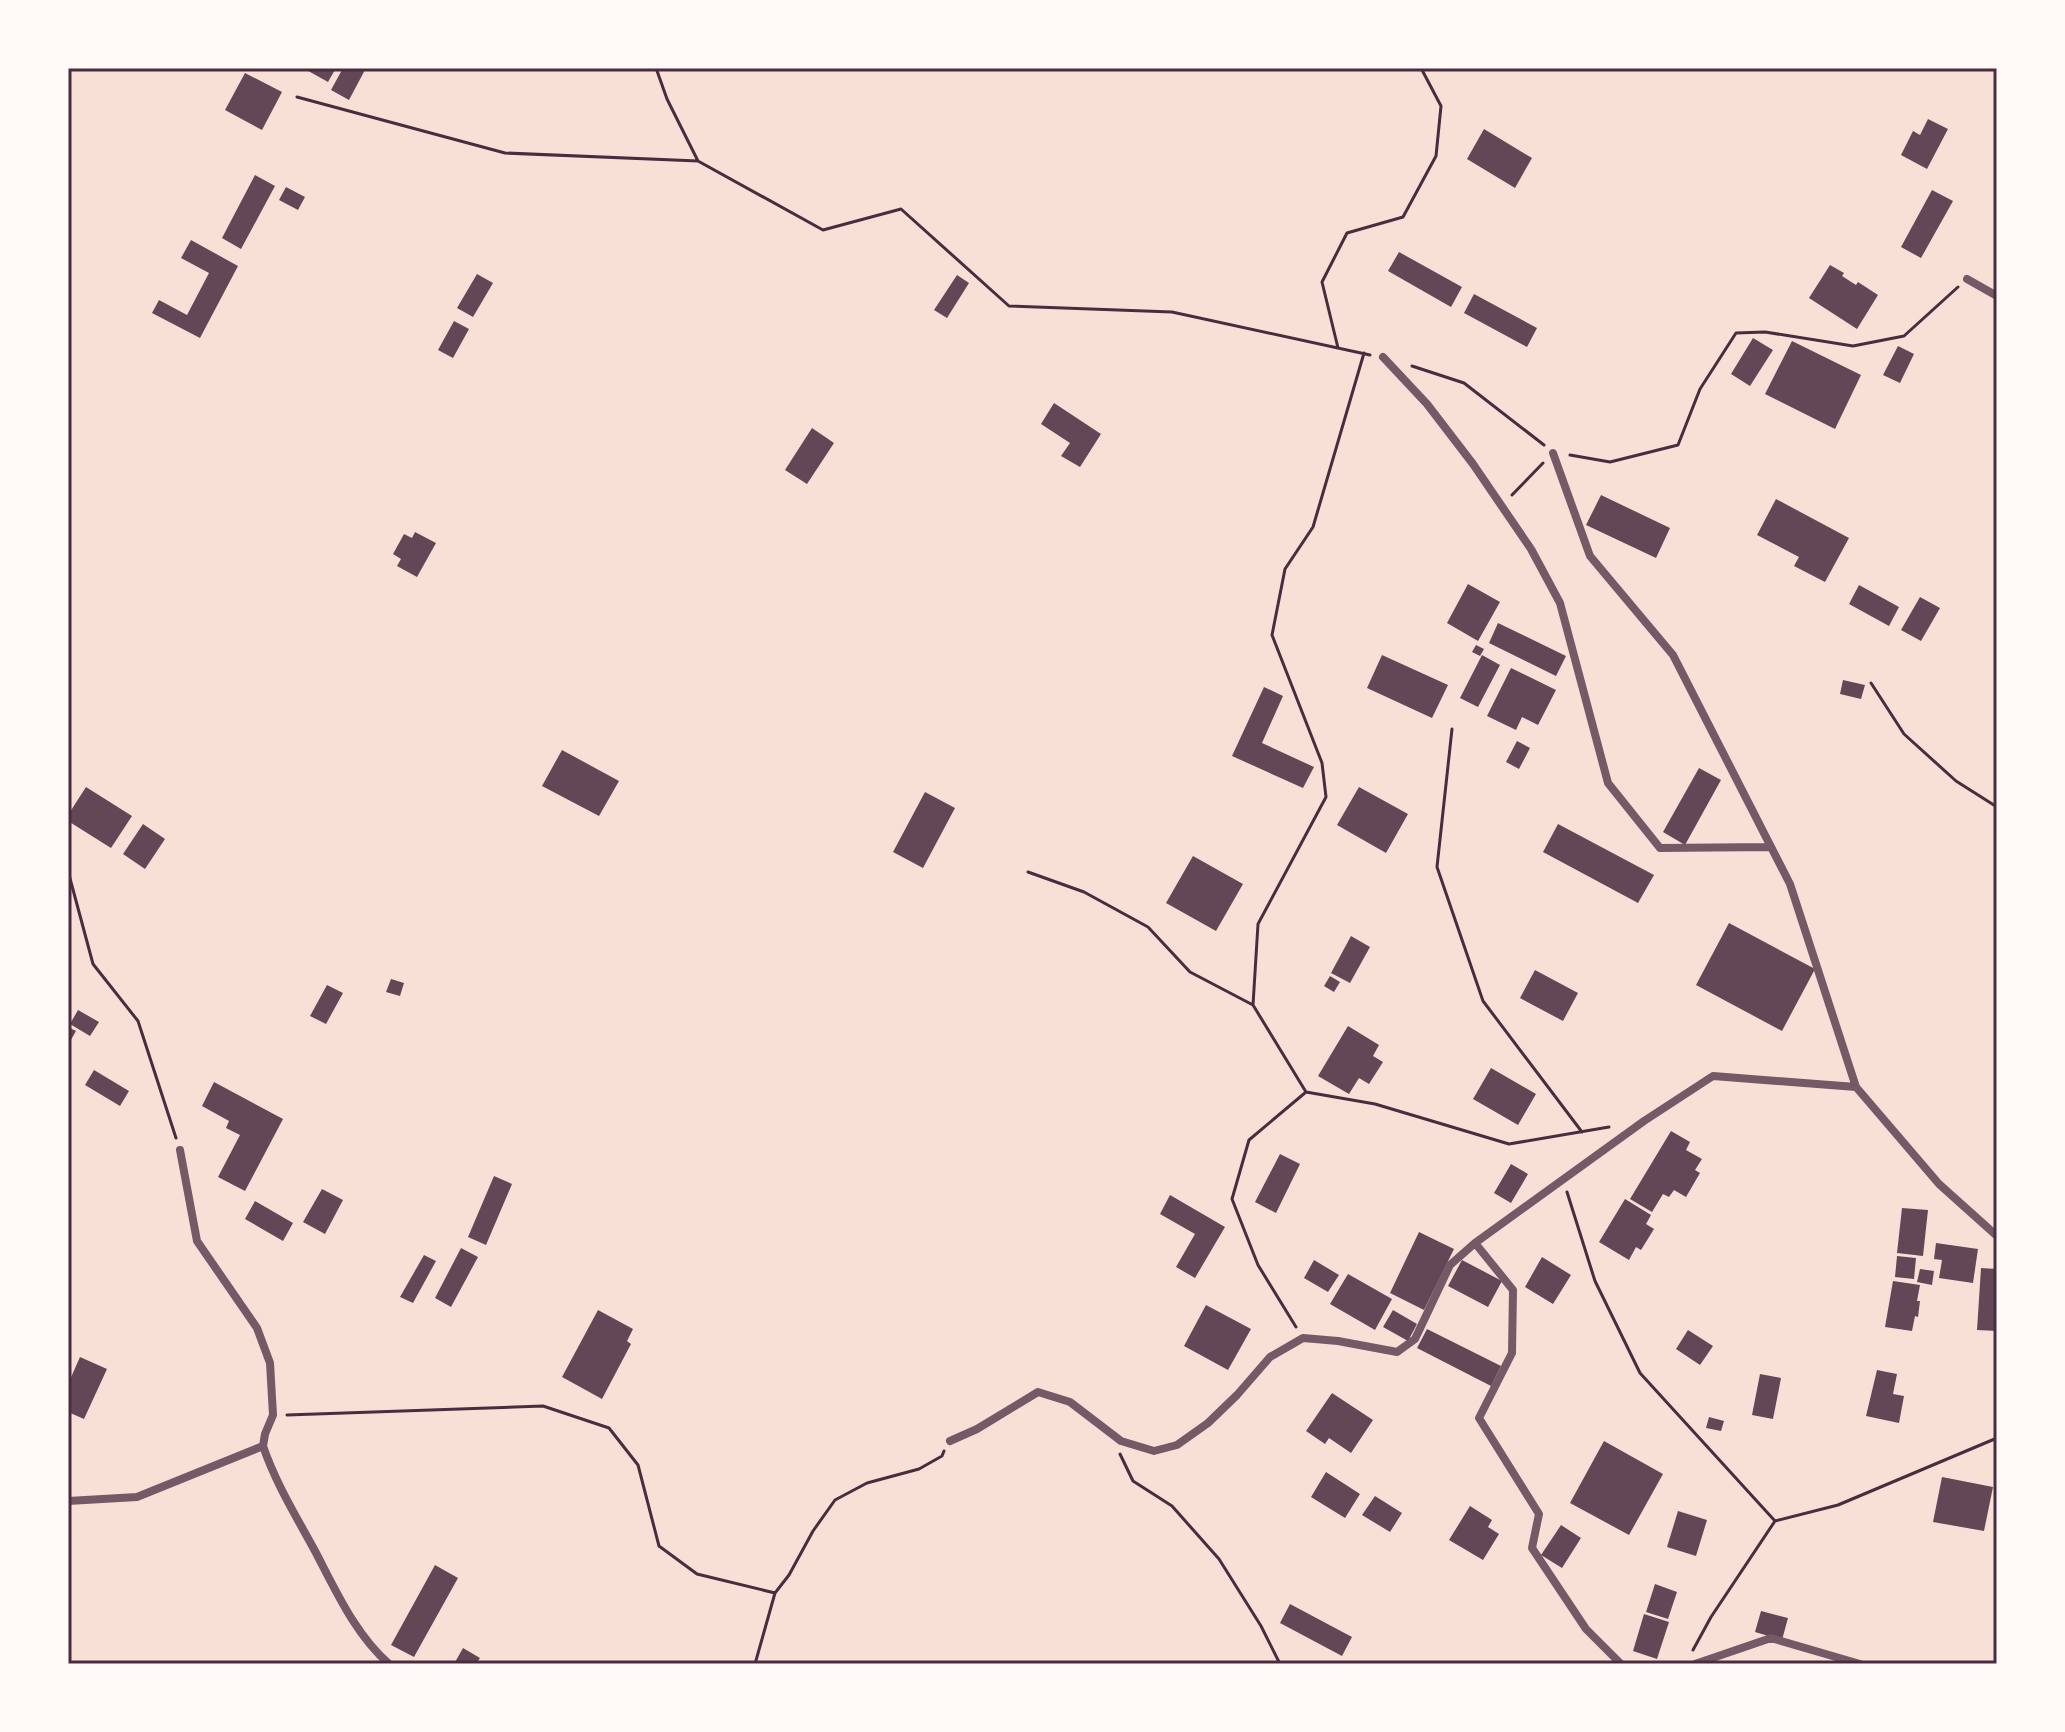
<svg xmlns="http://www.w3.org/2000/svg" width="2065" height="1732" viewBox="0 0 2065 1732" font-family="'IBM Plex Sans',sans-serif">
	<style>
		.building { fill: #644757 }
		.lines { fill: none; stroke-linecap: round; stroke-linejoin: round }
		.path { stroke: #4a2c40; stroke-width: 3 }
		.minor { stroke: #755966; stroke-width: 8 }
		.neatline { fill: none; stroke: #4a2c40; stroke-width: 3 }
	</style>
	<rect width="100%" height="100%" fill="#f7e1d7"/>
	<!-- building -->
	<path class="building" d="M303 68H336L328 82Z
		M343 68H366L349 100 331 90Z
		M245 73 282 92 262 130 225 110Z
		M1928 119 1948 129 1927 169 1901 155 1913 131 1920 135Z
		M1484 129 1532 158 1515 188 1467 159Z
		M255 175 275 186 241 249 222 238Z
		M286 187 305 197 298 210 279 200Z
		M1932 190 1953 201 1921 258 1901 247Z
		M191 240 238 266 200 338 152 313 159 300 187 315 209 273 181 258Z
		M1399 252 1462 287 1451 307 1388 271Z
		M1830 265 1844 273 1842 276 1856 285 1858 282 1878 295 1857 329 1809 298Z
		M477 274 493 283 473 317 457 308Z
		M957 275 969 283 947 318 934 310Z
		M1474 294 1537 328 1527 347 1464 313Z
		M454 321 469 329 453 358 438 350Z
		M1753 338 1773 350 1750 386 1731 374Z
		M1792 341 1861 375 1835 429 1765 394Z
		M1898 346 1914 354 1900 383 1883 375Z
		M1054 403 1101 434 1080 467 1061 456 1070 443 1041 424Z
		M812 428 834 443 807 484 785 470Z
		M1601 495 1670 528 1656 558 1586 525Z
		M1776 499 1849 538 1825 582 1794 566 1799 557 1757 535Z
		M415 532 436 543 417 577 397 566 401 559 393 554 404 534 412 538Z
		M1468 584 1500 602 1478 641 1447 623Z
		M1859 585 1899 607 1889 626 1849 604Z
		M1920 597 1940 608 1921 641 1901 630Z
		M1498 623 1566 656 1556 676 1489 643Z
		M1476 645 1484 649 1480 656 1472 652Z
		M1382 655 1448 685 1432 718 1367 688Z
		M1482 655 1500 665 1478 707 1460 698Z
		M1511 668 1556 690 1538 725 1522 717 1516 730 1487 716Z
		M1843 680 1865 685 1861 699 1840 694Z
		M1264 687 1283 696 1262 743 1314 767 1303 788 1232 756Z
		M1517 741 1530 748 1519 769 1506 762Z
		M562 750 619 781 599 816 542 786Z
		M1699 768 1721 780 1685 845 1663 832Z
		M86 787 132 816 111 848 68 821V815Z
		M1359 787 1408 814 1386 853 1337 825Z
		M925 792 955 808 923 868 893 852Z
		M143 824 165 839 145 869 123 854Z
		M1558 824 1654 875 1638 903 1543 852Z
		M1193 856 1243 884 1216 931 1166 903Z
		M1729 923 1815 969 1782 1031 1696 985Z
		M1351 936 1370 947 1350 983 1331 973Z
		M1535 970 1578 993 1563 1021 1520 998Z
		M1330 976 1340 982 1334 992 1324 986Z
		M391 979 404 983 400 996 386 992Z
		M327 985 343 993 326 1024 310 1016Z
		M78 1010 99 1022 90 1036 70 1024Z
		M1348 1026 1379 1045 1373 1056 1383 1062 1369 1084 1359 1078 1349 1094 1318 1076Z
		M68 1027 76 1031 68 1045Z
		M1491 1068 1536 1094 1518 1125 1473 1099Z
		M94 1070 129 1091 120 1106 85 1085Z
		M214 1082 283 1119 245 1191 218 1177 240 1135 226 1128 229 1121 202 1106Z
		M1671 1131 1690 1142 1686 1150 1702 1159 1695 1170 1700 1173 1686 1197 1674 1190 1669 1197 1663 1194 1652 1212 1630 1199Z
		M1280 1154 1300 1164 1276 1213 1255 1202Z
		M1511 1164 1528 1174 1511 1203 1494 1193Z
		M494 1176 512 1184 486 1245 468 1237Z
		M322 1189 343 1200 325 1234 303 1222Z
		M1170 1195 1225 1227 1195 1278 1176 1267 1195 1234 1160 1214Z
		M1625 1199 1651 1215 1646 1224 1654 1229 1641 1250 1636 1247 1629 1260 1599 1242Z
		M255 1201 293 1223 283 1241 245 1219Z
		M1902 1208 1928 1210 1923 1256 1897 1253Z
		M1419 1232 1454 1249 1424 1310 1390 1293Z
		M1936 1243 1978 1249 1973 1283 1939 1278 1942 1260 1934 1259Z
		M461 1248 478 1257 451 1307 435 1298Z
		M424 1255 436 1261 413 1303 400 1297Z
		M1897 1256 1916 1258 1914 1279 1895 1277Z
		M1542 1257 1571 1275 1553 1304 1525 1287Z
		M1314 1260 1339 1275 1328 1292 1304 1278Z
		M1462 1260 1502 1281 1488 1307 1448 1286Z
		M1981 1268 1997 1269V1331L1977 1330Z
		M1920 1269 1934 1271 1932 1285 1917 1282Z
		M1348 1274 1392 1299 1375 1330 1330 1304Z
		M1893 1281 1920 1285 1917 1301H1920L1918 1317 1915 1316 1912 1331 1885 1327Z
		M1206 1305 1251 1329 1228 1370 1184 1346Z
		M598 1310 633 1329 627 1341 631 1344 602 1399 562 1377Z
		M1393 1310 1417 1324 1408 1341 1383 1327Z
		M1427 1329 1501 1366 1491 1386 1417 1348Z
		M1688 1330 1713 1346 1700 1365 1676 1349Z
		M80 1357 107 1369 84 1419 68 1412V1384Z
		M1877 1370 1897 1374 1893 1394 1904 1396 1899 1423 1866 1416Z
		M1760 1374 1781 1378 1773 1419 1752 1415Z
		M1332 1393 1373 1420 1351 1453 1329 1438 1325 1444 1306 1431Z
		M1709 1417 1724 1421 1721 1431 1706 1428Z
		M1604 1441 1663 1474 1629 1535 1570 1503Z
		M1326 1472 1360 1494 1345 1518 1311 1497Z
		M1942 1477 1993 1487 1984 1531 1933 1522Z
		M1375 1496 1402 1513 1390 1532 1362 1515Z
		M1470 1506 1492 1520 1488 1527 1499 1534 1483 1560 1449 1540Z
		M1678 1511 1707 1520 1696 1556 1667 1547Z
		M1561 1525 1581 1538 1562 1568 1541 1555Z
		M435 1565 458 1578 414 1657 391 1645Z
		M1655 1584 1677 1592 1668 1619 1646 1612Z
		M1290 1604 1352 1637 1342 1656 1280 1623Z
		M1761 1611 1788 1618 1782 1640 1755 1632Z
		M1644 1614 1669 1622 1657 1659 1633 1651Z
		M463 1648 480 1658 476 1664H454Z"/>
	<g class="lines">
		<!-- path -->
		<path class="path" d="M656 68 667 99 698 161 823 230 901 209 1009 306 1172 312 1370 355
			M297 97 505 153 698 161
			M1338 348 1322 282 1347 233 1403 217 1436 156 1441 106 1421 68
			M1412 366 1464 383 1544 445
			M1570 455 1610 462 1678 445 1700 389 1736 333 1765 332 1853 346 1904 336 1958 287
			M1512 495 1543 463
			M1871 683 1904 734 1956 781 1997 807
			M1452 729 1437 867 1483 1001 1582 1132
			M68 871 93 964 138 1021 176 1138
			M1028 872 1084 892 1148 927 1190 972 1253 1005 1306 1092 1375 1104 1509 1144 1609 1127
			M1253 1005 1258 924 1326 797 1322 763 1272 635 1285 569 1313 527 1364 353
			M1567 1192 1595 1281 1640 1373 1775 1521
			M1296 1327 1258 1265 1232 1199 1249 1140 1306 1092
			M287 1415 543 1406 609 1428 638 1465 659 1546 697 1574 775 1593
			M1120 1454 1133 1481 1172 1506 1219 1559 1261 1626 1280 1664
			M1693 1650 1711 1617 1775 1521 1838 1505 1997 1438
			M755 1664 775 1593 789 1575 813 1531 835 1500 867 1483 919 1469 942 1456 944 1451"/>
		<!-- minor -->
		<path class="minor" d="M1967 279 1997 296
			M1383 357 1427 404 1473 464 1531 549 1560 603 1608 783 1660 848 1771 847
			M1553 453 1590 556 1673 655 1790 884 1856 1087 1939 1184 1997 1236
			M180 1150 197 1241 257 1328 270 1363 273 1415 265 1434 263 1446
			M1475 1243 1513 1290 1512 1353 1479 1418 1539 1514 1532 1548 1586 1629 1621 1664
			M950 1441 977 1429 1038 1392 1070 1402 1121 1441 1154 1451 1177 1445 1208 1423 1237 1395 1270 1357 1303 1338 1338 1341 1397 1352 1415 1339 1450 1265 1475 1243 1644 1121 1713 1076 1856 1087
			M68 1501 137 1497 263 1446C276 1484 296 1516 315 1551 336 1591 355 1634 389 1664
			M1695 1664 1771 1638 1860 1664"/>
	</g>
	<!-- border -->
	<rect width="2065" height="1732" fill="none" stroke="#fffaf5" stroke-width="140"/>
	<rect x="70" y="70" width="1925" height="1592" class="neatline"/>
</svg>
